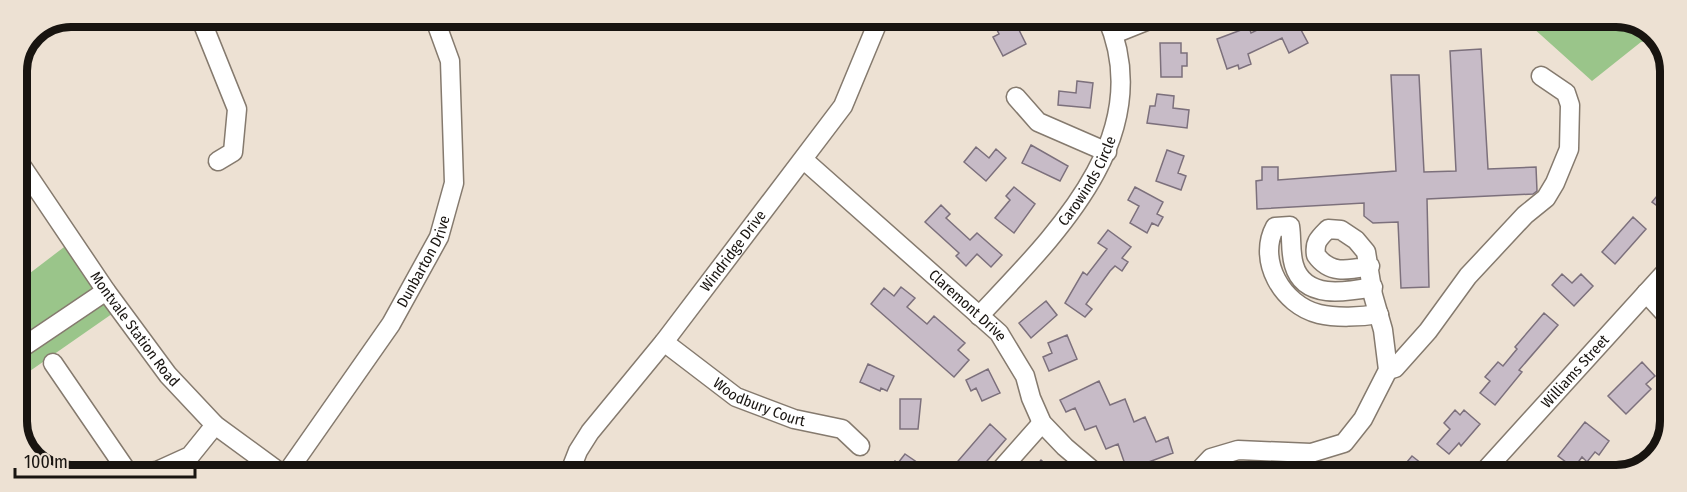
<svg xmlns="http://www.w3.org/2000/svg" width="1687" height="492" viewBox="0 0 1687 492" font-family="'Fira Sans Condensed',sans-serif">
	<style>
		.green { fill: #9ac58a }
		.building { fill: #c7bbc7; stroke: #7c707c; stroke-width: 1.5 }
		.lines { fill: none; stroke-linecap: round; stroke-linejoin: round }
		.minor-casing { stroke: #857a6e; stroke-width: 21 }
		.minor { stroke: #fff; stroke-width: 18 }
		.labels { text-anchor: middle; stroke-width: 6; stroke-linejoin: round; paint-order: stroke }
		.street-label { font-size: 15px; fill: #181410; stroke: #ede1d3 }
		.rim { fill: none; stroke: #181410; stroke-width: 8 }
	</style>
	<rect width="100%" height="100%" fill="#ede1d3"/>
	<!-- green -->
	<path class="green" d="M1522 18H1630L1657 35 1659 40 1641 42 1592 81Z
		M72 241 119 309 17 380V283Z"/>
	<!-- building -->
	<path class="building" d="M991 18H1008L1013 28 1017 26 1026 44 1003 56 993 37 999 34Z
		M1283 18H1317L1299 26 1308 43 1289 53 1282 38 1248 54 1251 64 1239 69 1238 65 1227 69 1217 39 1249 27 1251 33Z
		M1160 43H1181V53H1187V66H1182V77H1161Z
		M1481 49 1488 169 1536 167 1537 191 1533 194 1427 199 1429 287 1401 288 1398 222 1373 223 1364 216V203L1257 209 1256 181 1262 180V167H1278V180L1396 171 1391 75H1419L1424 172 1456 171 1450 51Z
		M1077 81 1093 83 1090 108 1058 105 1059 91 1076 93Z
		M1157 94 1174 96 1173 108 1189 110 1187 128 1147 123 1150 106H1155Z
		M1031 145 1068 166 1060 181 1022 163Z
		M976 147 989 158 996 149 1006 158 986 181 964 162Z
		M1167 150 1184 156 1178 173 1186 176 1181 190 1156 181Z
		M1670 180V215L1652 202Z
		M1014 187 1035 204 1014 233 995 218 1010 200 1006 196Z
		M1135 187 1163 202 1157 214 1163 217 1158 226 1152 223 1147 233 1130 223 1139 206 1128 200Z
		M941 205 950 214 946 218 970 240 977 233 1002 255 991 267 977 254 966 266 956 256 959 253 925 222Z
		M1633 217 1646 229 1615 264 1602 252Z
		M1108 230 1131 247 1122 258 1128 262 1122 271 1115 266 1110 271 1086 304 1092 309 1085 317 1065 303 1083 272 1087 275 1107 249 1098 243Z
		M1562 274 1572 283 1581 274 1593 286 1574 306 1552 285Z
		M901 287 915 298 907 307 927 324 934 316 965 343 958 350 969 360 954 377 871 304 884 288 894 296Z
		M1046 301 1057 315 1031 338 1019 323Z
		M1544 313 1558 325 1519 370 1522 372 1495 405 1480 393 1490 381 1485 377 1498 362 1503 366 1517 349 1515 347Z
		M1067 335 1077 359 1049 371 1043 357 1052 353 1048 343Z
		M1642 362 1655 376 1646 384 1651 389 1626 414 1608 396Z
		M868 364 894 376 887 391 881 388 880 391 860 382Z
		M988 369 1000 393 982 401 976 388 971 391 966 380Z
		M1099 381 1110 405 1125 399 1134 422 1145 417 1156 442 1168 437 1173 453 1127 470 1118 444 1106 449 1096 426 1085 430 1075 408 1066 412 1060 400Z
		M900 399H921L918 429H900Z
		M1455 410 1460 415 1464 410 1480 424 1461 446 1459 443 1449 454 1437 444 1450 429 1444 423Z
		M1585 422 1609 441 1599 455 1595 452 1587 462 1582 457 1574 468 1558 456Z
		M990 424 1006 439 975 475H946Z
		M905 454 918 463 909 475H885L895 461 898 463Z
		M1412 456 1436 475H1396Z
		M1041 460 1058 475H1029Z"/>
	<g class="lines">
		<!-- minor casing -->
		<g class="minor-casing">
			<g id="minor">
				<path d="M200 17 237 109 233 152 218 161"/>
				<path d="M1114 34 1154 18"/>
				<path d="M1016 97 1038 122 1107 152"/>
				<path id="s1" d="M17 159 106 291 168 375 215 425 282 474"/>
				<path id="s2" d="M804 160 999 333 1025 376 1031 398 1042 423 1065 447 1098 475"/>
				<path d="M1373 287C1346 292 1304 300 1294 265 1290 252 1292 239 1290 226L1275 227C1257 260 1282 305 1319 314 1336 318 1361 317 1379 314"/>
				<path d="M1646 293 1669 318"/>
				<path id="s3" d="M979 316C1053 237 1159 137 1107 18"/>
				<path id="s4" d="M664 342 736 397 794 419 842 429 860 446"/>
				<path d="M17 351 106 291"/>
				<path d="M53 363 129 474"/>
				<path d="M1388 370 1395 368 1428 331 1468 276 1525 215 1546 198 1555 183 1569 149 1570 105 1566 93 1541 76"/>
				<path d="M136 474 157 471 190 456 215 425"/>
				<path id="s5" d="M286 474 391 324 439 237 454 183 450 61 434 17"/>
				<path id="s6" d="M569 474 578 451 590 432 664 342 843 106 880 17"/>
				<path d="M996 475 1042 423"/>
				<path d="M1195 475 1211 458 1238 450 1311 453 1344 443 1363 419 1388 370 1383 330 1373 295 1366 252 1356 240 1341 230 1328 229C1319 238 1314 242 1316 255 1330 275 1349 270 1370 266"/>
				<path id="s7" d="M1481 475 1669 268"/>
			</g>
		</g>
		<!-- minor -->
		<use href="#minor" class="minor"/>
	</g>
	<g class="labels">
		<!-- street labels -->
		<g class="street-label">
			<text dy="5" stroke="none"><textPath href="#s3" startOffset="174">Carowinds Circle</textPath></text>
			<text dy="5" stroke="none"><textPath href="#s6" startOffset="278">Windridge Drive</textPath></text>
			<text dy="5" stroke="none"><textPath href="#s5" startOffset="254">Dunbarton Drive</textPath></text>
			<text dy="5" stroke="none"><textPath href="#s2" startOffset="219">Claremont Drive</textPath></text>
			<text dy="5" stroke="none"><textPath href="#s1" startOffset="207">Montvale Station Road</textPath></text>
			<text dy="5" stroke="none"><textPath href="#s7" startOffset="140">Williams Street</textPath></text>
			<text dy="5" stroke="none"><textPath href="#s4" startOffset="114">Woodbury Court</textPath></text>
		</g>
	</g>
	<!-- crop -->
	<path d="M0 0H1687V492H0ZM71 27H1616A44 44 0 0 1 1660 71V421A44 44 0 0 1 1616 465H71A44 44 0 0 1 27 421V71A44 44 0 0 1 71 27Z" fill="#ede1d3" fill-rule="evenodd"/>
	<path class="rim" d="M71 27H1616A44 44 0 0 1 1660 71V421A44 44 0 0 1 1616 465H71A44 44 0 0 1 27 421V71A44 44 0 0 1 71 27Z"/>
	<!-- scale -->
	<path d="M15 468v9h180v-9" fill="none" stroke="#181410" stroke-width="3"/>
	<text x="24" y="468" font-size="18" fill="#181410" stroke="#ede1d3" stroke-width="4.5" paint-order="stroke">100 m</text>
</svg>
